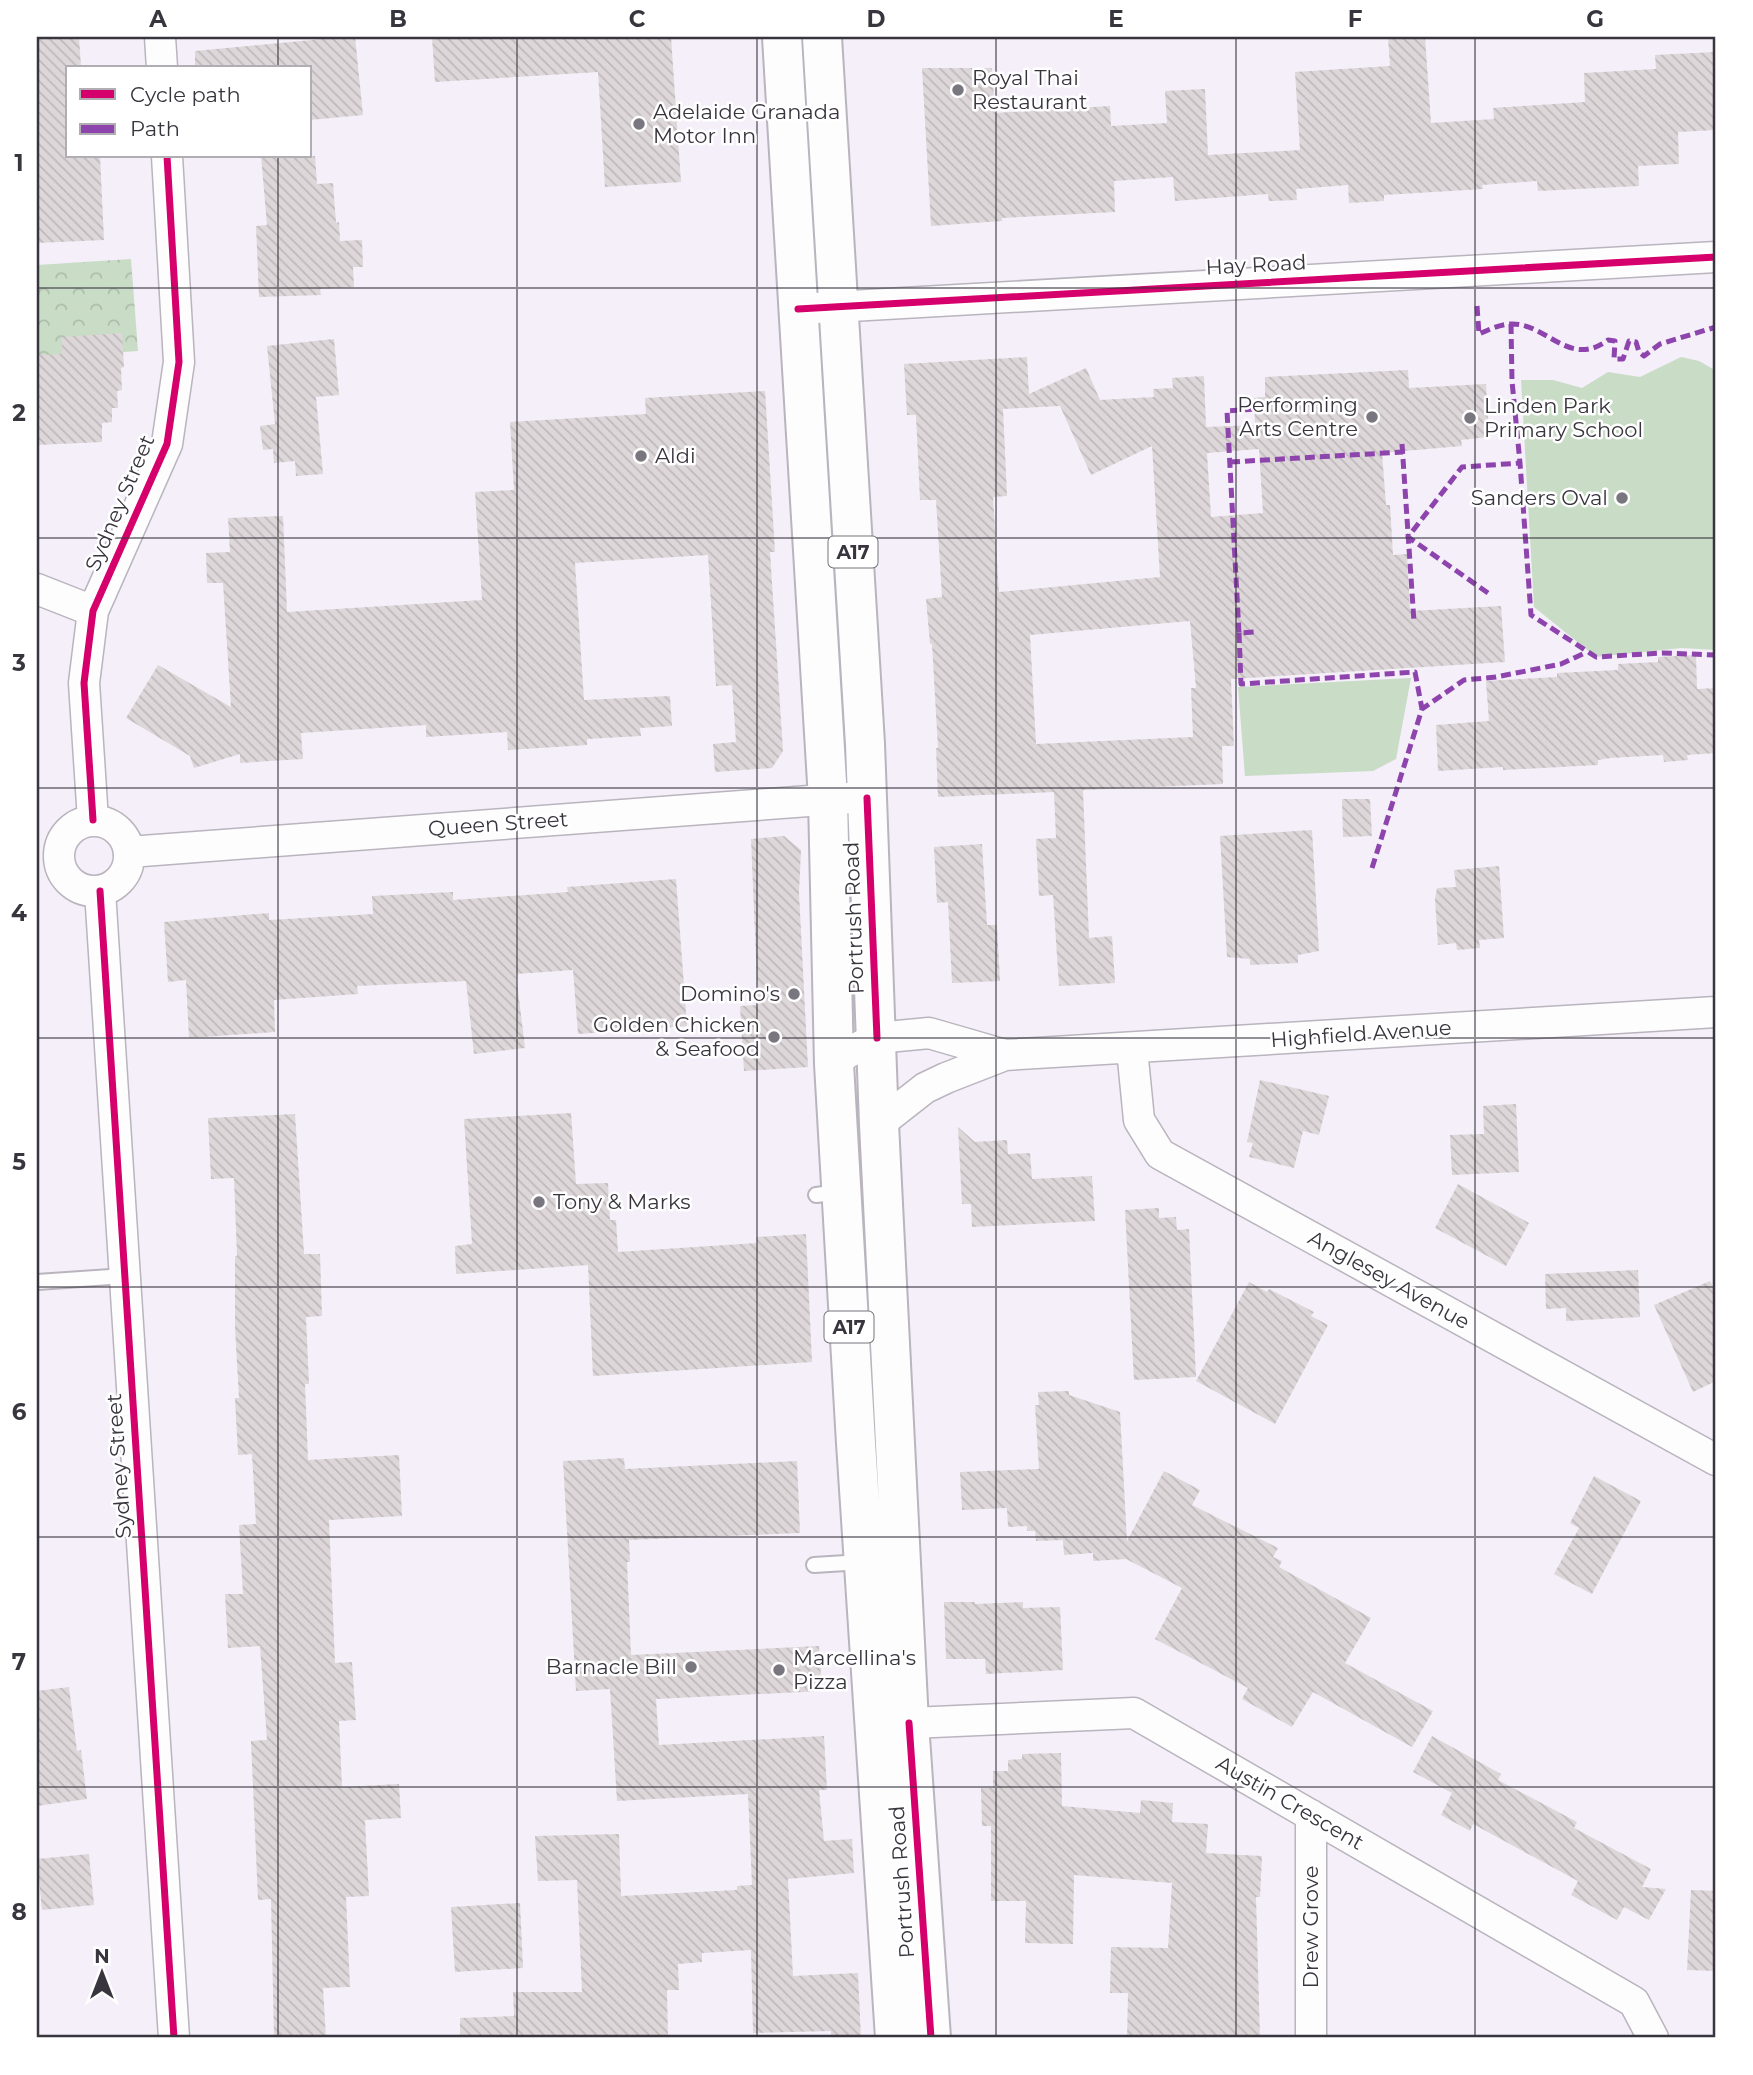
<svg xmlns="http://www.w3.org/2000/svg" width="1753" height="2075" viewBox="0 0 1753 2075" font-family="Montserrat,sans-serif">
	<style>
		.forest { fill: url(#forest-crowns) }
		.pitch { fill: #c9dcc5 }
		.building { fill: url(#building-back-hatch); fill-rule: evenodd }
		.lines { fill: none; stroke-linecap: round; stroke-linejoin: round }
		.service-casing { stroke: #b9b4bd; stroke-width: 18 }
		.minor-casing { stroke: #b9b4bd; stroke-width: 33 }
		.trunk-casing { stroke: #b9b4bd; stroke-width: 42 }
		.service { stroke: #fdfdfe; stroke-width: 14 }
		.minor { stroke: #fdfdfe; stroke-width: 30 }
		.trunk { stroke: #fdfdfe; stroke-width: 38 }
		.quiet { stroke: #8e44ad; stroke-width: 5; stroke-dasharray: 10 5; stroke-linecap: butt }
		.cycleway-casing { stroke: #fff; stroke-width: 11 }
		.cycleway { stroke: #d6006c; stroke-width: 7 }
		.grid { fill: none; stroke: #39353e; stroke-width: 2; stroke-opacity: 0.55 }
		.poi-dot { fill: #7a767f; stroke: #fff; stroke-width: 2.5 }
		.labels { text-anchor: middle; stroke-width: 5; stroke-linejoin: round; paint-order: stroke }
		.shield { fill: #fff; stroke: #747278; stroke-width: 2 }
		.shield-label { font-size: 19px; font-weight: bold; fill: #39353e }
		.poi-label { font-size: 21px; fill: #39353e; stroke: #fff; text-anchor: start }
		.street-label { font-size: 21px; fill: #39353e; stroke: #fff }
		.neatline { fill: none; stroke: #39353e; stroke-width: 2.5 }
		.grid-label { font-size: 23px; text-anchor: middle; font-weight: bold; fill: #39353e }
	</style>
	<defs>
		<pattern id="forest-crowns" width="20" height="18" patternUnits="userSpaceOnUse" patternTransform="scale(1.75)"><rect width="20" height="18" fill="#c9dcc5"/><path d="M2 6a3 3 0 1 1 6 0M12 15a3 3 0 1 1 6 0" fill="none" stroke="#adbdaa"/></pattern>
		<pattern id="building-back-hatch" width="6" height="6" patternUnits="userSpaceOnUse" patternTransform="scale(1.75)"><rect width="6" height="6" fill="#ded7d9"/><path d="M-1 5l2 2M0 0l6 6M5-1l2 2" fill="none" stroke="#bfb9bb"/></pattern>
	</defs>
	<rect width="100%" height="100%" fill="#f4eff9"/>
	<!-- forest -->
	<path class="forest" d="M131 259 138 351 37 358V265Z"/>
	<!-- pitch -->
	<path class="pitch" d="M1681 357 1699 361 1713 369 1716 368V650L1681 648 1596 657 1534 607 1521 380H1553L1582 388 1608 372 1640 377Z
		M1411 678 1396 759 1373 771 1245 776 1238 687Z"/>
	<!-- building -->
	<path class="building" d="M37 37H79L81 67 68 68V156H100L104 240 37 243Z
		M344 37H355L363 115 310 120V68H195V51Z
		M432 37H671L681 182 605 187 598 72 435 82Z
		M1388 37H1425L1431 123 1494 119 1493 108 1585 102 1584 73 1656 69 1655 55 1716 52V130L1678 132 1679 164 1638 166 1639 186 1538 191 1537 181 1482 185 1483 189 1384 195V201L1349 203 1348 185 1296 189 1297 200 1269 201 1268 194 1175 201 1173 177 1114 181 1115 212 1002 218V221L931 226 922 68H992L995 113 1110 106 1111 126 1167 123 1165 91 1205 89 1208 155 1300 150 1295 72 1390 66Z
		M261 156H315L317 184 333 183 336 223 339 222 340 241 362 240 363 267H353L354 287 320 289 321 295 259 297 256 226 267 225Z
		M122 333 124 367 121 368 122 390 117 391 118 408H112V422L102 423V442L37 445V355L62 354V337Z
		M334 339 339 395 316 397 323 474 296 476 295 461 274 463 273 449 263 450 260 426 275 424 267 346Z
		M1027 357 1029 394 1086 368 1100 400 1154 397 1153 389 1173 388 1172 378 1204 376 1206 427 1255 425 1254 398 1265 397V377L1408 370 1409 388 1486 384 1489 437 1461 440 1462 446 1382 453 1386 505H1390L1393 555 1407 554 1410 611 1501 606 1505 662 1231 679 1234 746H1222L1223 784 1083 790 1089 938 1112 936 1115 983 1059 986 1053 895 1039 896 1036 839 1056 838 1054 792 938 797 936 748H938L932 644H930L926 599 942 597 936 500H920L916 415H907L904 364ZM1060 406 1091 475 1152 446 1160 577 999 592 993 497 1007 496 1003 409ZM1259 449 1263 513 1211 517 1207 453ZM1190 621 1196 688H1191L1193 737 1036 744 1030 635Z
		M765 391 775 552H770L783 751 772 768 715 772 713 744 736 742 732 685 716 686 708 555 575 563 584 700 670 696 672 726 640 728 641 736 587 739V745L508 750 507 732 426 737V725L301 733 303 759 240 763V754L194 768 190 756 126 718 158 665 231 707 223 583H207L206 553 230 552 228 518 283 516 287 612 482 600 475 492 514 490 510 422 646 414 645 398Z
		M1696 655 1697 689 1716 688V753L1687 755 1688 760 1664 762 1663 755 1611 758 1598 760V765L1503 770V767L1438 771 1436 725 1489 721 1486 681 1557 677V673L1618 670V664L1658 662V657Z
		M1342 799H1370L1372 836 1343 837Z
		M1312 830 1319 951 1298 955V963L1250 965V959L1227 957 1220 836Z
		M784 836 801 850 799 893 808 1067 744 1071 740 1006 758 1005 751 839Z
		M982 844 987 925H997L1000 981 952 983 948 902 937 903 934 847Z
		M1499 866 1504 938 1479 940 1480 948 1457 950 1456 943 1438 945 1435 899 1437 888 1456 887 1454 870Z
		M676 879 687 1026 578 1034 573 970 516 974 525 1048 474 1054 466 981 357 986 358 994 274 1000 275 1032 189 1038 186 980 168 982 164 922 269 913V920L373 914 372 896 453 892V900L568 892 567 887Z
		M1260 1080 1329 1096 1319 1135 1303 1131 1294 1168 1249 1157 1253 1143 1247 1142Z
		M1516 1104 1519 1172 1452 1175 1450 1135 1484 1134 1483 1106Z
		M571 1113 576 1184 608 1183 610 1220H616L618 1252 757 1243 756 1237 806 1234 812 1362 593 1376 588 1265 456 1274 455 1246 472 1244 464 1119Z
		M295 1114 304 1254H320L322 1316 306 1317 309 1384H305L308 1460 399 1455 402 1516 329 1520 335 1663 352 1662 356 1720 339 1721 342 1787 399 1784 401 1818 365 1820 369 1896 346 1897 350 1987 323 1988 326 2038H274L271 1899 258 1900 251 1741 267 1740 260 1646 228 1648 225 1594H243L239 1525 256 1524 252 1454 238 1455 235 1398H239L235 1328V1256H237L234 1178 211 1179 208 1118Z
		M958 1127 975 1142 1007 1140 1008 1154 1030 1153 1032 1179 1092 1176 1095 1221 972 1227 971 1204H962Z
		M1458 1184 1529 1223 1506 1266 1435 1228Z
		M1159 1208V1218L1176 1217 1177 1230 1189 1229 1196 1377 1134 1380 1125 1210Z
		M1638 1270 1640 1317 1566 1321V1308L1546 1309 1545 1274Z
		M1710 1281 1716 1294V1381L1693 1392 1654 1305Z
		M1249 1282 1267 1292 1269 1289 1314 1312 1311 1316 1328 1325 1275 1424 1196 1381Z
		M1069 1391V1395L1120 1412 1127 1541 1164 1471 1200 1490 1192 1505 1278 1548 1273 1557 1282 1561 1279 1567 1371 1618 1345 1663 1433 1711 1412 1747 1313 1692 1292 1727 1242 1699 1248 1688 1155 1639 1182 1588 1126 1559 1093 1561V1553L1064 1555 1063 1540 1036 1541 1035 1531H1027V1526L1008 1527 1007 1508 962 1510 960 1472 1039 1469 1035 1405H1039L1038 1392Z
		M624 1458 625 1469 797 1461 800 1533 629 1540 630 1562H627L631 1655 819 1646 822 1691 656 1699 659 1745 824 1736 827 1790H819L824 1841 852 1839 854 1873 788 1879 793 1976 858 1973 861 2038H831V2031L753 2033 751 1950 702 1953V1962L678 1964 679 1990H667L668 2038H460V2018L514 2016 513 1992H582L577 1880 538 1881 535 1836 619 1834 621 1896 737 1890V1886L752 1885 748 1794 617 1801 610 1689 576 1691 563 1461Z
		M1594 1476 1641 1501 1592 1594 1554 1574 1579 1528 1570 1523Z
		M944 1602H975V1604L1023 1602V1608L1060 1607 1063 1670 986 1674 985 1659H946Z
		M69 1687 77 1751 81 1750 87 1799 37 1806V1691Z
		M1432 1736 1501 1774 1498 1780 1577 1822 1574 1828 1651 1869 1642 1887 1666 1889 1649 1920 1624 1907 1617 1920 1571 1895 1578 1881 1473 1824 1470 1831 1441 1815 1452 1793 1413 1772Z
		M1061 1753 1062 1806 1140 1813 1141 1800 1173 1803 1172 1822 1208 1824 1206 1853 1262 1856 1260 1897H1256L1260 2038H1127L1128 1993H1110L1111 1947 1168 1948 1172 1883 1074 1875 1073 1944 1025 1943 1026 1901H991V1826H982L981 1788H993V1771H1008V1760L1022 1759V1754Z
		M89 1854 94 1905 42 1910 37 1859Z
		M1691 1890 1716 1891V1971L1687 1970Z
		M520 1903 523 1968 455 1972 451 1907Z"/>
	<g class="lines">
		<!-- service casing -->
		<g class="service-casing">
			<path id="service" d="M816 1195 840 1192
				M37 1282 125 1276
				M814 1565 862 1562"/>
		</g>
		<!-- minor casing -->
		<g class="minor-casing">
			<path id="minor" d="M160 37 162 68
				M798 309 1716 257
				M37 589 93 611
				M93 820 84 683 93 611 167 444 179 362 167 156
				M59 856a35 35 0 1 1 70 0a35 35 0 1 1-70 0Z
				M129 852 849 798
				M100 891 174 2038
				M1132 1049 1139 1120 1160 1154 1716 1460
				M834 1064 847 1053 877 1038 929 1033 1005 1055
				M879 1124 925 1088 946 1078 1005 1055 1716 1012
				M889 1724 1134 1713 1634 2002 1653 2038
				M1311 2038V1815"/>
		</g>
		<!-- trunk casing -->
		<g class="trunk-casing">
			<path id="trunk" d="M782 37 828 799 834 1064 856 1443 895 2038
				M822 37 865 744 879 1124 909 1723 931 2038"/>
		</g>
		<!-- service -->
		<use href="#service" class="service"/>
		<!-- minor -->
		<use href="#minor" class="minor"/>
		<!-- trunk -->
		<use href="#trunk" class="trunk"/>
		<!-- quiet -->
		<path class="quiet" d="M1477 306 1479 334C1488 330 1500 324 1511 324 1547 323 1569 369 1608 340L1615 341 1614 359H1623L1629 341 1636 342 1639 352 1644 356 1660 344 1716 327
			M1511 324 1512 381 1520 463
			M1255 409 1227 411 1239 633 1255 632
			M1402 444 1414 622
			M1230 462 1403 452
			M1488 593 1408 537 1462 467 1520 463 1531 615 1596 657 1662 653 1716 655
			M1239 633 1241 684 1415 672 1422 709
			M1372 868 1422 709 1464 680 1496 677 1561 664 1587 652"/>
		<!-- cycleway casing -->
		<g class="cycleway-casing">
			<path id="cycleway" d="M798 309 1716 257
				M867 798 877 1038
				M93 820 84 683 93 611 167 444 179 362 167 156
				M100 891 174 2038
				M909 1723 931 2038"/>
		</g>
		<!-- cycleway -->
		<use href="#cycleway" class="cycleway"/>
	</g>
	<!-- grid -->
	<path class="grid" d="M278 37V68M517 37V2038M757 37V2038M996 37V2038M1236 37V2038M1475 37V2038M278 156V2038M37 288H1716M37 538H1716M37 788H1716M37 1038H1716M37 1287H1716M37 1537H1716M37 1787H1716"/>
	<!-- markers -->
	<g class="poi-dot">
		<circle cx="958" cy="90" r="7"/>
		<circle cx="639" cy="124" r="7"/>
		<circle cx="1372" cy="417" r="7"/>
		<circle cx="1470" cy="418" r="7"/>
		<circle cx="641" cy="456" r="7"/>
		<circle cx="1622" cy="498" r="7"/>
		<circle cx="794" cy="994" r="7"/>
		<circle cx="774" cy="1037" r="7"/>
		<circle cx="539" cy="1202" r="7"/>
		<circle cx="691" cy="1667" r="7"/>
		<circle cx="779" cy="1670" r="7"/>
	</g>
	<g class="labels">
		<!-- shield labels -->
		<g class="shield">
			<rect x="828.5" y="536.5" width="49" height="31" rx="5"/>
			<rect x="824.5" y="1311.5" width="49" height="31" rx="5"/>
		</g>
		<g class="shield-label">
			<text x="853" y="559">A17</text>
			<text x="849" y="1334">A17</text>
		</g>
		<!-- poi labels -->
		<g class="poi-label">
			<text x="972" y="85">Royal Thai<tspan x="972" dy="24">Restaurant</tspan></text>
			<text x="653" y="119">Adelaide Granada<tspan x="653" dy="24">Motor Inn</tspan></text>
			<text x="1358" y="412" text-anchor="end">Performing<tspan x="1358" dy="24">Arts Centre</tspan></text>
			<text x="1484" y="413">Linden Park<tspan x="1484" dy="24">Primary School</tspan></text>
			<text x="655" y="463">Aldi</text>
			<text x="1608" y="505" text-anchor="end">Sanders Oval</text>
			<text x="780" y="1001" text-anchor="end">Domino's</text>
			<text x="760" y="1032" text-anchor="end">Golden Chicken<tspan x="760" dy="24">&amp; Seafood</tspan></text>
			<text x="553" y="1209">Tony &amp; Marks</text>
			<text x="793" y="1665">Marcellina's<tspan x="793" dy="24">Pizza</tspan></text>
			<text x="677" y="1674" text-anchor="end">Barnacle Bill</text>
		</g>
		<!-- street labels -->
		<g class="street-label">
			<text transform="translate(1256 265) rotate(-3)" y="7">Hay Road</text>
			<text transform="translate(120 503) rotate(-67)" y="7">Sydney Street</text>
			<text transform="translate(498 824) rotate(-4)" y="7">Queen Street</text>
			<text transform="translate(854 918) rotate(-92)" y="7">Portrush Road</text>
			<text transform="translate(1361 1034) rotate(-4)" y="7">Highfield Avenue</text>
			<text transform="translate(1389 1280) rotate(29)" y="7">Anglesey Avenue</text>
			<text transform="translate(119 1466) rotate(-94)" y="7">Sydney Street</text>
			<text transform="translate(1290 1803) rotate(30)" y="7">Austin Crescent</text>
			<text transform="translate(902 1882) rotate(-94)" y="7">Portrush Road</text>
			<text transform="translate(1311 1927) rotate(-90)" y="7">Drew Grove</text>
		</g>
	</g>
	<!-- border -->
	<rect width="1753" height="2075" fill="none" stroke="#ffffff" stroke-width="77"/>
	<!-- legend -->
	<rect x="66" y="66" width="245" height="91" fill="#ffffff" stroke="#b0aeb2" stroke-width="2"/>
	<rect x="80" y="89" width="35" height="10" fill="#d6006c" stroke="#b0aeb2" stroke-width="2"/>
	<text x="130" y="102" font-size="21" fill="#39353e">Cycle path</text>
	<rect x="80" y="124" width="35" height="10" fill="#8e44ad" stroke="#b0aeb2" stroke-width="2"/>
	<text x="130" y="136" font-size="21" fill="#39353e">Path</text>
	<!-- north arrow -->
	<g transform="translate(102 1973)" stroke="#ffffff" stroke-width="5" paint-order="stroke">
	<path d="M0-5L12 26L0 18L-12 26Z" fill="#39353e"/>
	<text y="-10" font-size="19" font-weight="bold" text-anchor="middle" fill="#39353e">N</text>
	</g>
	<rect x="38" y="38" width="1676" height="1998" class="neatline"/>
	<g class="grid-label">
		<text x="158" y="27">A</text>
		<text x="398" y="27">B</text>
		<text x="637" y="27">C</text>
		<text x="876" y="27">D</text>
		<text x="1116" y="27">E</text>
		<text x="1355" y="27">F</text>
		<text x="1595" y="27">G</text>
		<text x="19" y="171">1</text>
		<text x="19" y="421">2</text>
		<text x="19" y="671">3</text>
		<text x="19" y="921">4</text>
		<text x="19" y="1170">5</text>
		<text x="19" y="1420">6</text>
		<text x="19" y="1670">7</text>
		<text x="19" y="1920">8</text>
	</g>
</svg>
